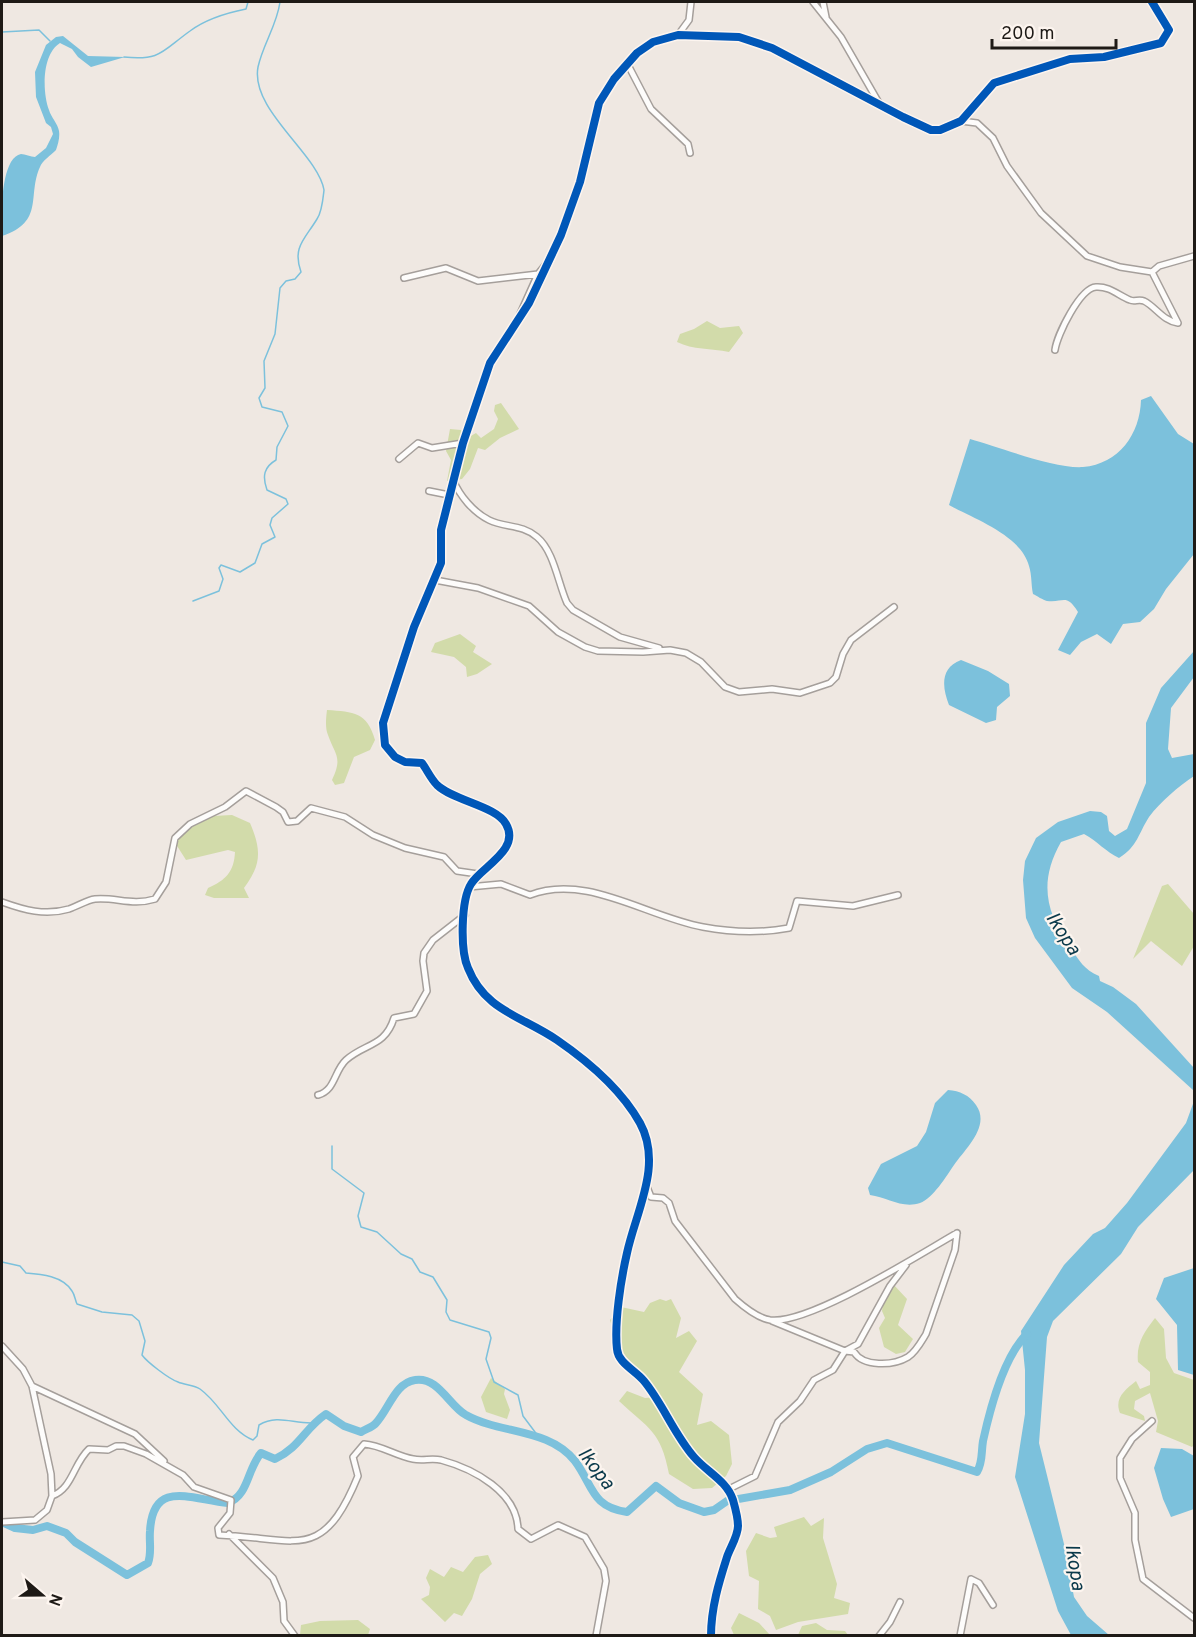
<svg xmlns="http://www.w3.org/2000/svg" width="1196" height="1637" viewBox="0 0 1196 1637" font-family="Overpass,sans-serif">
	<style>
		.green { fill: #d2dbaa }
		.water { fill: #7cc1dc }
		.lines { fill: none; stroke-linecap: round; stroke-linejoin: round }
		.stream { stroke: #7cc1dc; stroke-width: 1.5 }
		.river { stroke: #7cc1dc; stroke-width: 8 }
		.minor-casing { stroke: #a59f9b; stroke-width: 8 }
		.minor { stroke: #fdfcfb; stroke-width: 5 }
		.cycleway-casing { stroke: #fdf5ef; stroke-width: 11 }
		.cycleway { stroke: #0057b8; stroke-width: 8 }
		.labels { text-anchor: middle; stroke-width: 4.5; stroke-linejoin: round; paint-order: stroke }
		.water-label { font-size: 20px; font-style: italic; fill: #0b3a4b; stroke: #fdf5ef }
	</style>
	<rect width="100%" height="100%" fill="#efe8e2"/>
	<!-- green -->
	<path class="green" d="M707 321 720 328 739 326 743 333 729 352C711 348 693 350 677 342L680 334 694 329Z
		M501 403 519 429 500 438 485 450 478 448 470 469 462 479 447 481 451 460 446 451 450 429 461 430 469 437 476 433 481 438 494 429 498 419 494 411 495 405Z
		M460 634 476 646 473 652 492 664 477 674 467 677 466 667 454 657 431 652 435 643Z
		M327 710C354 712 367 712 375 740L370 750 354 757 344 783 335 785 332 780C343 757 335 755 328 735 325 728 326 718 327 710Z
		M232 815 250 823C262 851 261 865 244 888L249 898H214L205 895 208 888C226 880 234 872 235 852L228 850 186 860 172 838C192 817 205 816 232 815Z
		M1168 884 1194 914V946L1182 966 1151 941 1133 959 1162 886Z
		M893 1284 907 1299 898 1325 913 1339 905 1352 896 1354 884 1347 879 1328 885 1318 882 1311 885 1289Z
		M660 1299 666 1301 671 1299 681 1318 676 1338 689 1331 697 1341 679 1372 703 1394 697 1425 711 1421 729 1435 732 1464 726 1476 712 1488 693 1489 669 1474C661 1431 649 1429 619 1401L627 1391 645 1398 657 1397 651 1384 619 1349 610 1320 621 1307 644 1312 650 1303Z
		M1155 1318 1164 1329 1166 1358 1174 1373 1194 1380V1445L1192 1447 1156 1432 1158 1421 1150 1393 1135 1401 1134 1409 1144 1416 1145 1421 1120 1413C1114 1398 1125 1390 1136 1381L1140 1389 1150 1385V1372L1138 1362C1136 1344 1144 1332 1155 1318Z
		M491 1378 505 1389 504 1394 510 1410 507 1419 486 1412 481 1397Z
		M804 1517 811 1526 824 1518 823 1538 837 1584 834 1598 850 1603 848 1614 798 1622 776 1630 770 1616 758 1609 759 1581 749 1576 746 1551 756 1533 770 1538 777 1537 774 1527Z
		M488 1555 492 1564 480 1574 472 1599 462 1616 454 1613 445 1622 421 1599 429 1595 430 1587 426 1578 430 1569 444 1577 451 1567 463 1572 475 1557Z
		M739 1613 759 1623 770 1635H734L731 1628Z
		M358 1620 370 1629 368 1635H300L301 1625 320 1621Z
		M816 1623 827 1630 845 1631 848 1635H798L802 1626Z"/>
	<!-- water -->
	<path class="water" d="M63 36 88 56 125 57 91 67 78 57 72 49 60 43C42 54 42 91 49 110 51 117 58 124 59 131 60 137 58 144 56 150 51 155 42 161 40 167 27 195 45 222 2 236 1 218 0 158 21 154 25 154 31 157 35 157L46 148 53 134 51 127 46 123 36 97 35 72 46 45 56 37Z
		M1151 396 1178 434 1194 444V554L1166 589 1154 609 1140 622 1123 624 1111 644 1097 634 1081 642 1070 655 1058 650 1078 612C1066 593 1064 603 1047 601 1043 600 1037 596 1033 594 1031 585 1032 575 1029 566 1021 535 974 519 949 505L970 439C999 447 1055 469 1083 467 1119 464 1140 434 1141 400Z
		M1194 651V677L1171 708 1168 749 1172 758 1194 754V776C1178 787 1161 801 1149 817 1138 834 1138 846 1119 858 1106 852 1097 841 1084 834L1061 842C1039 881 1045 911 1070 947 1079 960 1084 970 1099 976L1100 981 1113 987 1136 1004 1194 1068V1096L1193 1090 1107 1012 1072 988 1035 938 1026 918 1023 880 1025 861 1036 838 1058 822 1090 811 1101 812 1107 816 1109 831 1115 836 1127 829 1146 783V723L1161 688Z
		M961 660 988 671 1009 684 1010 696 997 707 996 720 986 723 949 705C942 687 940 668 961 660Z
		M948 1090C960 1091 969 1095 976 1105 991 1126 965 1149 954 1165 946 1177 933 1198 920 1203 902 1209 887 1197 870 1195L868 1188 881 1164 917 1146 926 1132 935 1103Z
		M1194 1101V1170L1138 1227 1121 1254 1053 1321 1047 1337 1039 1443 1064 1544 1074 1597 1087 1616 1109 1635H1071L1058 1611 1015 1477 1025 1414V1370L1021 1331 1064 1265 1093 1234 1105 1228 1127 1203 1186 1123Z
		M1194 1268V1375L1178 1370 1177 1325 1156 1299 1164 1278Z
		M1161 1448 1182 1449 1194 1456V1509L1171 1517 1163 1499 1154 1468Z"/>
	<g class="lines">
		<!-- stream -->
		<path class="stream" d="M2 32 39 30 50 41
			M124 57C161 61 162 51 190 31 206 19 226 13 246 9L248 2
			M193 601 219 591 223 579 219 568 221 565 240 572 255 563 262 544 275 537 270 525 272 518 288 504 286 499 267 490C262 476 264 467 276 460L277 447 288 426 282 412 262 407 259 398 265 388 264 361 275 334 280 288 286 281 295 279 301 272C292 247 305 239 317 219 322 212 323 199 324 190 318 154 250 110 258 67 263 44 277 25 280 2
			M332 1146V1169L364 1193 358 1216 361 1227 377 1232 401 1254 412 1259 420 1272 433 1277 447 1300 446 1312 450 1320 489 1332 491 1338 486 1359 494 1382 518 1395 523 1416 538 1436
			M2 1262 20 1266 26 1273C41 1274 63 1276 72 1291 75 1295 75 1300 77 1304L102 1312 132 1315 139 1321 145 1341 142 1355C147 1362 169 1379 178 1382 185 1385 194 1385 200 1389 221 1404 229 1430 253 1440L257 1436 259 1425C278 1414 293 1424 313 1423"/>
		<!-- river -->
		<path class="river" d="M2 1522 15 1528 33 1530 47 1526 66 1533 75 1542 127 1575 148 1563C152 1553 149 1542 150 1531 153 1478 192 1500 228 1503 249 1495 247 1469 261 1453L275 1459C300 1447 304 1429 326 1414L344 1426 361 1432C366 1429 373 1427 376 1423 389 1409 395 1383 415 1380 438 1376 450 1407 466 1415 500 1434 549 1428 575 1461 593 1485 591 1507 627 1512L656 1486 679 1503 704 1512 714 1510 727 1501 790 1490 831 1472 867 1449 887 1443 977 1472C983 1462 981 1453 983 1441 990 1409 1003 1357 1027 1334"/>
		<!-- minor casing -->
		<g class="minor-casing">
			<path id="minor" d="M813 2 841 37 879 103
				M823 2 826 17
				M678 35 689 20 691 2
				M627 63 651 109 688 144 690 153
				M961 121 977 123 993 138 1007 166 1041 213 1087 256 1120 267 1152 272 1159 266 1194 256
				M404 278 446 268 478 281 538 274
				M520 314 538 274 546 264
				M1055 350C1057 335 1080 288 1096 287 1110 286 1119 296 1130 300 1134 302 1139 299 1144 301 1156 307 1163 321 1178 323L1152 272
				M399 459 418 443 432 448 463 443
				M453 480C460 496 473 512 489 520 505 528 522 524 537 537 554 551 558 583 567 603L573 610 620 637 659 648
				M429 491 449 495
				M435 580 478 588 529 606 558 632 585 647 598 651 643 652 670 650 686 653 701 662 725 687 739 692 772 689 800 693 830 683 836 677 843 654 851 640 894 607
				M469 887 501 884 530 895C586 873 647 917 703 927 730 932 762 933 789 928L797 901 853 906 898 895
				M2 902C24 910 45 916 69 909 78 906 87 900 95 899 116 897 132 906 155 899L166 882 175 838 190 824 225 807 246 791 276 807 283 812 288 822 297 821 311 808 345 817 373 835 405 848 444 857 457 871 478 874
				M318 1095C335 1091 334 1071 346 1060 365 1043 385 1047 394 1018L414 1014 427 991 423 961 424 953 433 940 465 915
				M647 1187 651 1197 663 1198 669 1203 675 1221 735 1299C744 1307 757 1318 770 1320 809 1325 920 1254 957 1233
				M772 1321 845 1351 854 1352C863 1367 893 1366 908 1357 916 1352 921 1342 926 1334L955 1250 957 1233
				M2 1346 23 1369 32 1386 51 1474 52 1496 47 1510 35 1520 2 1522
				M32 1386 135 1434 164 1461
				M1152 1421 1132 1439 1120 1458V1478L1135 1513V1540L1143 1579 1194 1618
				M729 1489 755 1476 778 1422 800 1401 814 1380 833 1370 845 1351 858 1344 890 1286 906 1265
				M52 1496C73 1488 73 1464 89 1449L108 1450 116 1446H124L146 1454 183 1475 194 1487 231 1500 230 1513 218 1528 219 1535C297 1538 322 1564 358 1476L353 1457 364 1444C381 1445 396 1456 413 1459 422 1461 432 1458 441 1460 474 1469 517 1492 518 1529L531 1539 558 1525 585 1537 604 1569 606 1581 596 1636
				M229 1534 273 1578 283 1602 284 1621 295 1636
				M711 1636C711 1608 719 1582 727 1557 730 1548 738 1536 738 1526 738 1519 735 1507 733 1500 727 1481 707 1472 694 1457 674 1434 663 1404 644 1381 635 1370 618 1363 617 1349 614 1323 621 1279 627 1253 636 1211 663 1165 640 1123 621 1089 589 1062 557 1040 522 1016 485 1011 468 968 460 950 461 900 471 884 481 867 521 850 506 824 496 806 454 801 437 785 431 779 427 770 422 763L405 762 395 757 385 745 383 723 414 627 441 563V530L463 443 490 363 529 303 561 235 580 182 599 103 614 79 637 53 653 42 678 35 739 37 772 48 903 117 931 130H940L961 121 994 83 1070 59 1104 57 1161 43 1169 30 1152 2
				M879 1636 890 1622 900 1602
				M960 1636 971 1579 979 1583 993 1605"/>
		</g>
		<!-- minor -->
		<use href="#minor" class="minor"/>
		<!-- cycleway casing -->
		<g class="cycleway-casing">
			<path id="cycleway" d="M711 1636C711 1608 719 1582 727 1557 730 1548 738 1536 738 1526 738 1519 735 1507 733 1500 727 1481 707 1472 694 1457 674 1434 663 1404 644 1381 635 1370 618 1363 617 1349 614 1323 621 1279 627 1253 636 1211 663 1165 640 1123 621 1089 589 1062 557 1040 522 1016 485 1011 468 968 460 950 461 900 471 884 481 867 521 850 506 824 496 806 454 801 437 785 431 779 427 770 422 763L405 762 395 757 385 745 383 723 414 627 441 563V530L463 443 490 363 529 303 561 235 580 182 599 103 614 79 637 53 653 42 678 35 739 37 772 48 903 117 931 130H940L961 121 994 83 1070 59 1104 57 1161 43 1169 30 1152 2"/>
		</g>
		<!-- cycleway -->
		<use href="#cycleway" class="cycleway"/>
	</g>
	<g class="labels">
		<!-- water labels -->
		<g class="water-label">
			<text transform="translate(1064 933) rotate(57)" y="7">Ikopa</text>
			<text transform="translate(597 1468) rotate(53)" y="7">Ikopa</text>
			<text transform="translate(1076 1567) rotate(81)" y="7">Ikopa</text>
		</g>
	</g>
	<!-- border -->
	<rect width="1196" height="1637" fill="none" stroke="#1e1a16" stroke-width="6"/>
	<!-- north arrow -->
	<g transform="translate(42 1595) rotate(110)" stroke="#fdf5ef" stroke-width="4.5" paint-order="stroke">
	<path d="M0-4.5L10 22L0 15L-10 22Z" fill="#1e1a16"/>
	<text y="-9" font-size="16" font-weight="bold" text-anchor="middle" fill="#1e1a16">N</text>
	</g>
	<!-- scale -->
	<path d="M992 39v9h124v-9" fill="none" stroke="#1e1a16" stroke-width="3"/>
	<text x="1001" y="39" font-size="18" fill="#1e1a16" stroke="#fdf5ef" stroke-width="4.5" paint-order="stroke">200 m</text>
</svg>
